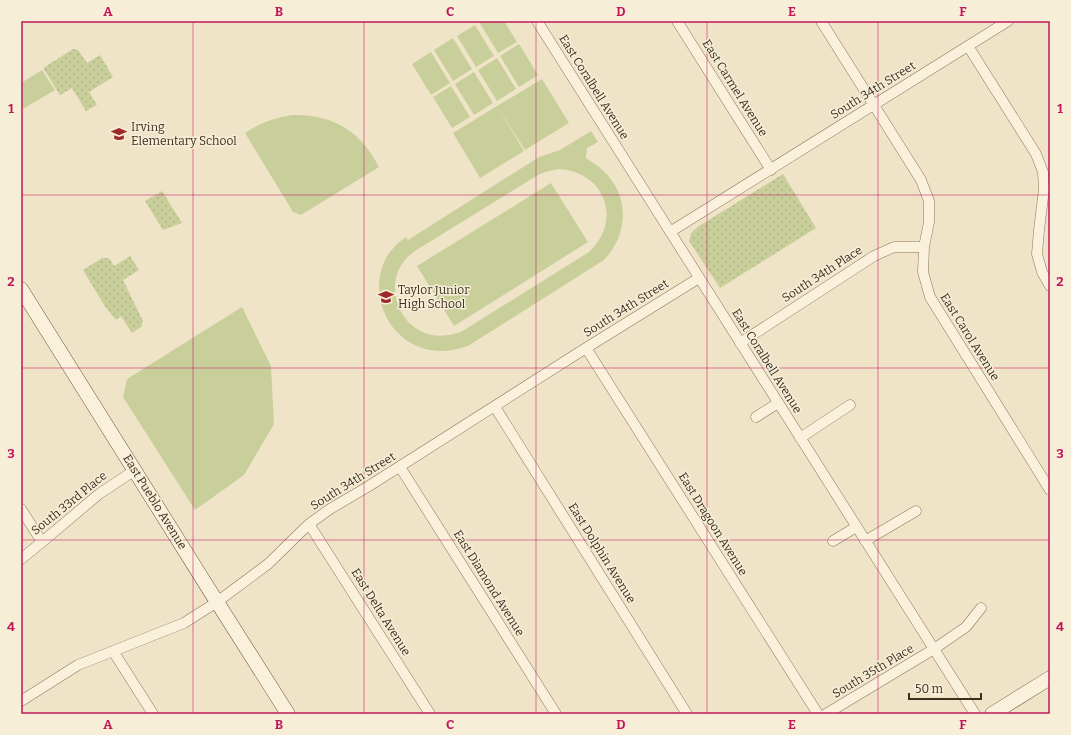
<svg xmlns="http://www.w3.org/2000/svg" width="1071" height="735" viewBox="0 0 1071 735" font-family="Bitter,serif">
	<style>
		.park { fill: url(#park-dots) }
		.garden { fill: #c9cf9b; fill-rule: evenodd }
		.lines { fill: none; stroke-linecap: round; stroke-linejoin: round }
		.street-casing { stroke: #8d765c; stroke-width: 11 }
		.secondary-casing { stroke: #6f573f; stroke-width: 15 }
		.street { stroke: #faf1dc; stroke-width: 10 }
		.secondary { stroke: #faf1dc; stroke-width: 14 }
		.grid { fill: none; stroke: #c2185b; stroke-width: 1; stroke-opacity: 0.55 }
		.labels { text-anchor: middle; stroke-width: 3; stroke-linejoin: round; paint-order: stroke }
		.street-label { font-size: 12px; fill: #3d2e20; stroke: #f7eed8 }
		.poi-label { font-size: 12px; fill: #3d2e20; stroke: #f7eed8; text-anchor: start }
		.neatline { fill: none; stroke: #c2185b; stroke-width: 1.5 }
		.grid-label { font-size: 13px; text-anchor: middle; font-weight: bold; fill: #c2185b }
	</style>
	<defs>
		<pattern id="park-dots" width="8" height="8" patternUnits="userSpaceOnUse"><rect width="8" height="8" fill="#c9cf9b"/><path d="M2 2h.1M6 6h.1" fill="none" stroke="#aeb285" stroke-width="1.8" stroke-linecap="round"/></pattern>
	</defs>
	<rect width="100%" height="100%" fill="#f0e4c8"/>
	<!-- park -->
	<path class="park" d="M73 49 78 50 87 63 100 55 113 77 89 92 97 105 86 111 72 88 60 95 43 68Z
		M783 174 816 228 720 288 689 241 691 233 699 226Z
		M162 191 182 223 163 230 145 201Z
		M130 256 139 270 123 280 143 321 141 327 132 333 121 316 116 320 106 308 83 270 102 258H109L114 266Z"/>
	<!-- garden -->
	<path class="garden" d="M481 21H504L517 42 498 53 479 22Z
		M475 25 494 56 476 67 457 36Z
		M453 38 472 69 453 81 434 50Z
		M519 44 538 75 519 87 500 56Z
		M431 52 450 83 431 95 412 64Z
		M497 58 516 89 497 101 478 70Z
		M42 70 55 90 23 109 21 105V83Z
		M474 72 493 103 474 115 455 84Z
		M542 79 569 123 525 150 497 106Z
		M451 86 470 117 452 128 433 97Z
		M497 106 524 151 480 178 453 133Z
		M292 115C333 114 361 131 379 167L301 215 293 212 245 133C260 123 274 118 292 115Z
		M591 131 598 142 587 148 586 157 587 159C627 181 635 226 604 260L468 346C459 349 450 351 440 351 397 351 368 305 383 265 387 253 396 244 406 237L408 240 539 157 560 150ZM559 169C605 172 623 220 589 252L461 332C451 335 441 337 431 335 399 327 384 288 404 261 407 257 411 254 415 251L538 175 545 172Z
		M551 183 588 242 454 326 417 266Z
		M242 307 271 366 274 424 244 475 195 510 123 397 127 379Z"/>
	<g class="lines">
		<!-- street casing -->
		<g class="street-casing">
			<path id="street" d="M537 21 975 714
				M677 21 771 170
				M821 21 921 180 929 201V222L924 247 923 272 930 297 1050 490
				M968 46 1036 154 1043 172 1044 189 1039 230 1037 254 1042 272 1050 286
				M670 232 1008 21
				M740 343 874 256 894 247H924
				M586 348 818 714
				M495 407 687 714
				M756 417 778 403
				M800 438 850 405
				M400 467 556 714
				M21 509 42 542
				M309 524 430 714
				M833 541 856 527
				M865 541 916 511
				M21 559 42 542 99 494 135 470
				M113 651 153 714
				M21 701 78 665 184 623 217 602 268 564 309 524 330 509 369 486 586 348 699 278
				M826 714 934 649 966 627 981 608"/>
		</g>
		<!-- secondary casing -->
		<g class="secondary-casing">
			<path id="secondary" d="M21 289C110 431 198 573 288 714
				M992 714 1050 678"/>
		</g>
		<!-- street -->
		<use href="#street" class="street"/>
		<!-- secondary -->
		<use href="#secondary" class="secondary"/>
	</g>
	<!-- grid -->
	<path class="grid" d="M193 21V714M364 21V714M536 21V714M707 21V714M878 21V714M21 195H1050M21 368H1050M21 540H1050"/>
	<!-- icons -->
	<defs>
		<g id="school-bare" transform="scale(1.2)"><path d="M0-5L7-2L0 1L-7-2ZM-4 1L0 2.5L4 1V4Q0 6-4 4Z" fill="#9e2a2b" stroke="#f7eed8" stroke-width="2.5" paint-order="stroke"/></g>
	</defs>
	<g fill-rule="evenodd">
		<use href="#school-bare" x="119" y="134"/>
		<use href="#school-bare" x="386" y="297"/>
	</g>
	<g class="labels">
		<!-- street labels -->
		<g class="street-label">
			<text transform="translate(594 87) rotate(58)" y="4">East Coralbell Avenue</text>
			<text transform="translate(735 88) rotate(58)" y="4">East Carmel Avenue</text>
			<text transform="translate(873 90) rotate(-32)" y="4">South 34th Street</text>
			<text transform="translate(822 274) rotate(-33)" y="4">South 34th Place</text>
			<text transform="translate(626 308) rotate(-32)" y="4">South 34th Street</text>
			<text transform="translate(970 337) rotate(58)" y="4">East Carol Avenue</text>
			<text transform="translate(767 361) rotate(58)" y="4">East Coralbell Avenue</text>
			<text transform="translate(353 481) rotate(-32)" y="4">South 34th Street</text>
			<text transform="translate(155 502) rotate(58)" y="4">East Pueblo Avenue</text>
			<text transform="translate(69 503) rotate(-39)" y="4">South 33rd Place</text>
			<text transform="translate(713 524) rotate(58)" y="4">East Dragoon Avenue</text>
			<text transform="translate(602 553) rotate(58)" y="4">East Dolphin Avenue</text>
			<text transform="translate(489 583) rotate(58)" y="4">East Diamond Avenue</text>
			<text transform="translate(381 612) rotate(58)" y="4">East Delta Avenue</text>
			<text transform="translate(873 671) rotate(-31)" y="4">South 35th Place</text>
		</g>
		<!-- poi labels -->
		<g class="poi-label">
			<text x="131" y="131">Irving<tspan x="131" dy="14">Elementary School</tspan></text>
			<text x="398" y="294">Taylor Junior<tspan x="398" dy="14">High School</tspan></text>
		</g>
	</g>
	<!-- border -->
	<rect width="1071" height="735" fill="none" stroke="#f7eed8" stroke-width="44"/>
	<!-- scale -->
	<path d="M909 693v6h72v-6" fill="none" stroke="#3d2e20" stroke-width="2"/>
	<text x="915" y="693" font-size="12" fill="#3d2e20" stroke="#f7eed8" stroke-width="3" paint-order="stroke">50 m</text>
	<rect x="22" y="22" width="1027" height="691" class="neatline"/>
	<g class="grid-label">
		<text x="108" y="16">A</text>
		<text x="279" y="16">B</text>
		<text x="450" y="16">C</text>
		<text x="621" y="16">D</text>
		<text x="792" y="16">E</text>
		<text x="963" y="16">F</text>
		<text x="11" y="113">1</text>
		<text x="1060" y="113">1</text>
		<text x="11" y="286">2</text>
		<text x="1060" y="286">2</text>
		<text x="11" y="458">3</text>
		<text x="1060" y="458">3</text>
		<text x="11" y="631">4</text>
		<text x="1060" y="631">4</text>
		<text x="108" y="729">A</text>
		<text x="279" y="729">B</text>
		<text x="450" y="729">C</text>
		<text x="621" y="729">D</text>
		<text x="792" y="729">E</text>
		<text x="963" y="729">F</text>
	</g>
</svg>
